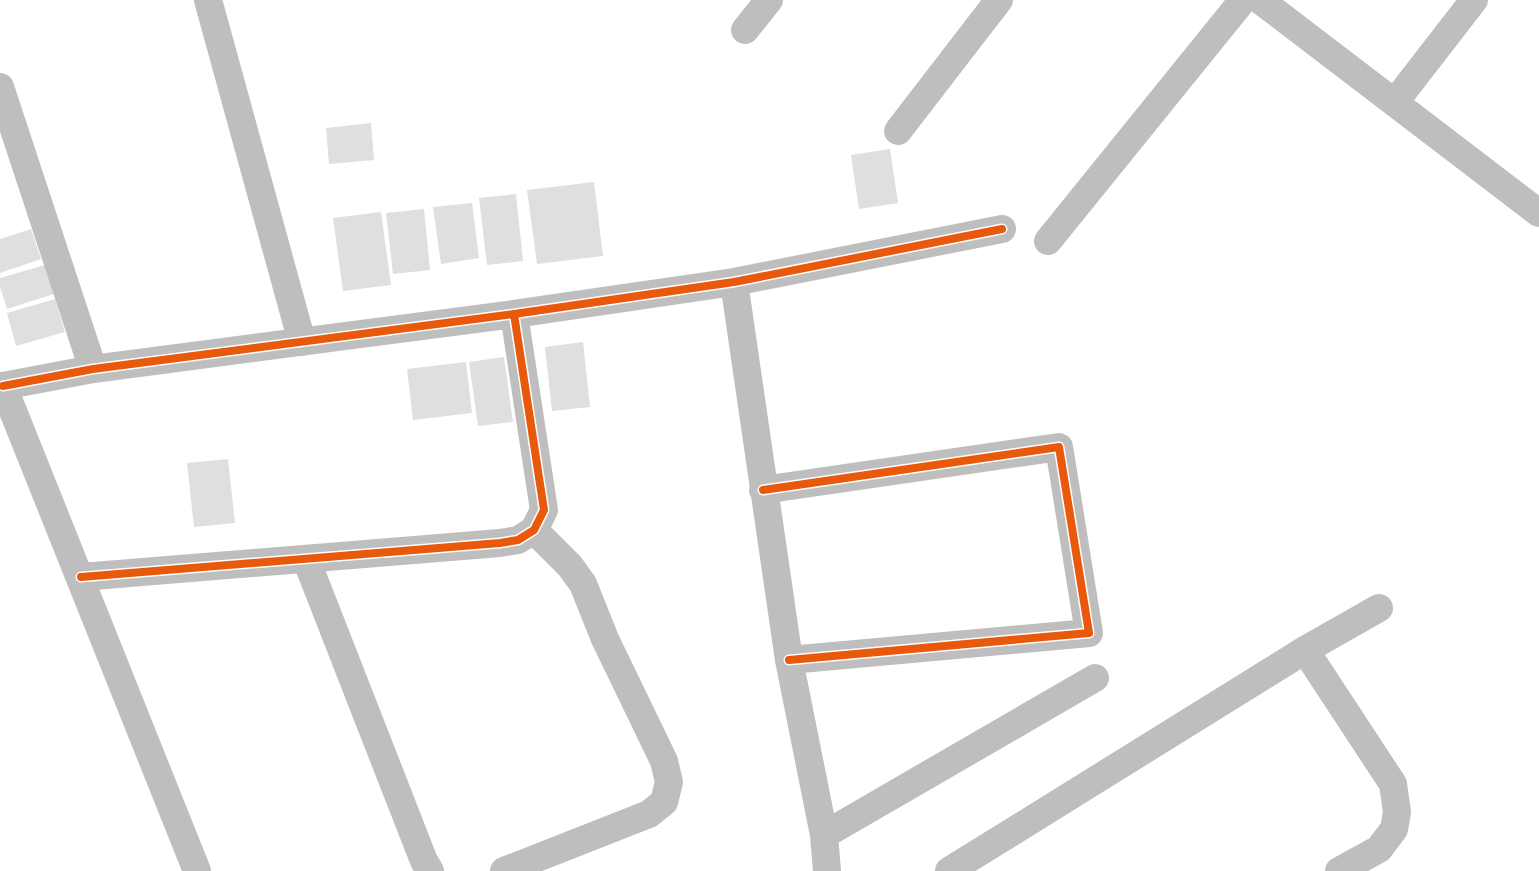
<svg xmlns="http://www.w3.org/2000/svg" width="1539" height="871" viewBox="0 0 1539 871" font-family="'Noto Sans',sans-serif">
	<style>
		.building { fill: #dfdfdf }
		.lines { fill: none; stroke-linecap: round; stroke-linejoin: round }
		.minor { stroke: #bebebe; stroke-width: 28 }
		.cycleway-casing { stroke: #fff; stroke-width: 11 }
		.cycleway { stroke: #e8590c; stroke-width: 8 }
	</style>
	<rect width="100%" height="100%" fill="#fff"/>
	<!-- building -->
	<path class="building" d="M371 123 374 160 329 164 326 128Z
		M890 149 898 203 859 209 851 155Z
		M594 182 603 256 537 264 527 190Z
		M516 194 523 261 487 265 479 198Z
		M472 203 479 258 441 264 433 207Z
		M424 209 430 270 393 274 386 213Z
		M381 212 391 285 343 291 333 218Z
		M31 229 41 259 0 273V239Z
		M45 265 54 294 7 309 0 287V278Z
		M55 299 65 332 16 346 7 313Z
		M583 342 590 407 552 411 545 347Z
		M504 357 513 422 478 426 469 362Z
		M466 362 472 413 413 420 407 369Z
		M228 459 235 523 194 527 187 463Z"/>
	<g class="lines">
		<!-- minor -->
		<path class="minor" d="M208 0 302 342
			M1260 0 1539 213
			M745 30 769 0
			M0 87 93 369
			M1395 102 1474 0
			M898 131 999 0
			M1048 241 1243 0
			M734 282 789 660 824 835 827 871
			M0 386H3L197 871
			M3 386 93 369 514 314 734 282 1002 229
			M763 490 1059 447 1089 633 789 660
			M306 559 424 861 430 871
			M81 577 500 543 518 540 534 530 544 510 514 314
			M1305 650 1393 784 1397 812 1394 829 1379 849 1339 871
			M824 835 1095 678
			M504 871 649 814 664 802 669 782 664 761 605 639 583 584 570 566 534 530
			M949 871 1305 650 1379 608"/>
		<!-- cycleway casing -->
		<g class="cycleway-casing">
			<path id="cycleway" d="M3 386 93 369 514 314 734 282 1002 229
				M763 490 1059 447 1089 633 789 660
				M81 577 500 543 518 540 534 530 544 510 514 314"/>
		</g>
		<!-- cycleway -->
		<use href="#cycleway" class="cycleway"/>
	</g>
</svg>
